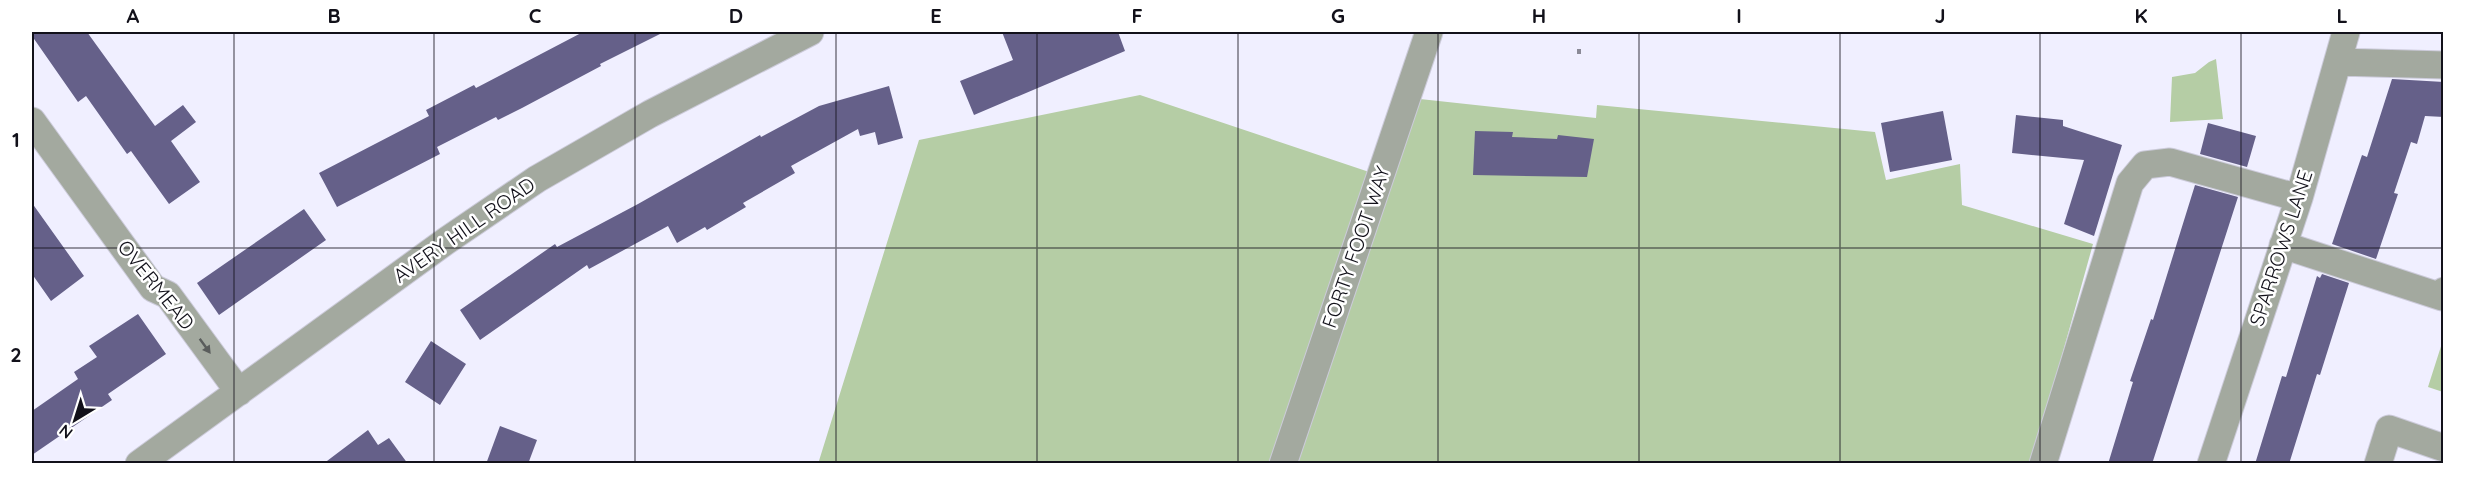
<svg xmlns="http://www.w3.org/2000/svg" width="2475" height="495" viewBox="0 0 2475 495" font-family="Quicksand,sans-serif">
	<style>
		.green { fill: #b5cda5 }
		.building { fill: #656089 }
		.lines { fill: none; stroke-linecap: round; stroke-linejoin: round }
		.minor-casing { stroke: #cccbda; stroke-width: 29 }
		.path { stroke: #8b8a97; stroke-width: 4; stroke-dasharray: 6 3; stroke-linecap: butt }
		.minor { stroke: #a3a99f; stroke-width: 27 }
		.oneway { fill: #5a5d5c }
		.grid { fill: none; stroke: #12111a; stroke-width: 1.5; stroke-opacity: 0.55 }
		.labels { text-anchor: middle; stroke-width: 5; stroke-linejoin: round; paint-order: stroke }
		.street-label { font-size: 20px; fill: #12111a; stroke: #fff }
		.neatline { fill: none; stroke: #12111a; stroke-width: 2 }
		.grid-label { font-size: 20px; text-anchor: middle; font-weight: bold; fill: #12111a }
	</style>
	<rect width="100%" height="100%" fill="#f0efff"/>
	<!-- green -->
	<path class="green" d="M2216 59 2223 119 2170 122 2172 77 2195 73 2209 62Z
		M1140 95 1393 180 1420 99 1596 118 1597 105 1875 132 1886 180 1960 164 1962 205 2093 244 2032 463 818 464 919 140Z
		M2443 340V392L2428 387Z"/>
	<!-- building -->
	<path class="building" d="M32 32H87L155 126 183 105 196 122 171 141 200 182 169 204 131 151 127 154 86 96 78 102 32 36Z
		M583 32H664L600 64 601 66 522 108 498 120 496 117 437 147 440 154 337 207 319 173 429 116 426 110 474 85 476 88Z
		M1002 32H1118L1125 51 974 115 960 81 1013 60Z
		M2392 79 2444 82V117L2425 116 2417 144 2411 142 2394 193 2398 194 2376 259 2332 244 2362 155 2367 157Z
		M889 86 903 138 878 145 875 132 860 136 858 129 791 166 795 173 743 203 746 207 707 230 705 227 677 243 668 226 589 269 587 265 480 340 460 310 555 244 557 247 638 204 760 135 761 137 819 106Z
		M1943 111 1952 160 1890 172 1881 123Z
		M2016 115 2063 120V126L2122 145 2094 236 2064 224 2084 160 2012 153Z
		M2208 123 2256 136 2247 167 2200 154Z
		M1475 131 1513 132 1512 137 1557 139 1558 135 1594 139 1587 177 1473 175Z
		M2195 185 2238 197 2152 464H2108L2133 382 2130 381 2151 319 2153 320Z
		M32 203 84 276 51 301 32 274Z
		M304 209 326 240 219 315 197 283Z
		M2322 274 2349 283 2320 375 2317 374 2289 464H2255L2282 376 2286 377 2317 276 2320 278Z
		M138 314 166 354 108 394 112 400 32 455V411L78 379 74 372 97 357 89 346Z
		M431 341 466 364 440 405 405 382Z
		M500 426 537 440 528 464H486Z
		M368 430 378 445 389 438 408 464H323Z"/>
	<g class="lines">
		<!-- minor casing -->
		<g class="minor-casing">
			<path id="minor" d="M2338 62 2444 65
				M32 121 153 288 168 295 239 392
				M2283 245 2442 297 2444 291
				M139 464 446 241 537 179 650 114 810 32
				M1283 464 1429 32
				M2043 464 2130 183 2145 165 2170 162 2299 198
				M2211 464 2299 198 2346 32
				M2378 464 2389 429 2444 448"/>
		</g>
		<!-- path -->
		<path class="path" d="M1579 49V54"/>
		<!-- minor -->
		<use href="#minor" class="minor"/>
	</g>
	<!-- one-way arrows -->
	<defs><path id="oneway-solid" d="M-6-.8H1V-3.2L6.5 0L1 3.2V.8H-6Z" transform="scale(1.5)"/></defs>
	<use class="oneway" href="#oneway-solid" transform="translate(205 346) rotate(54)"/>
	<!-- grid -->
	<path class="grid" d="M234 32V464M434 32V464M635 32V464M836 32V464M1037 32V464M1238 32V464M1438 32V464M1639 32V464M1840 32V464M2040 32V464M2241 32V464M32 248H2444"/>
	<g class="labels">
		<!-- street labels -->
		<g class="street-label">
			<text transform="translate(464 230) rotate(-35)" y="7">AVERY HILL ROAD</text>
			<text transform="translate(1356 247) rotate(-71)" y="7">FORTY FOOT WAY</text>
			<text transform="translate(2281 248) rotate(-72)" y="7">SPARROWS LANE</text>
			<text transform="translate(156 285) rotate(51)" y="7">OVERMEAD</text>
		</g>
	</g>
	<!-- border -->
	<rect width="2475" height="495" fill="none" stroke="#ffffff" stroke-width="66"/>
	<!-- north arrow -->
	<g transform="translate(75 420) rotate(218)" stroke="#ffffff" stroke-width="4.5" paint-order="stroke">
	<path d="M0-4.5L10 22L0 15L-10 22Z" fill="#12111a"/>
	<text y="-9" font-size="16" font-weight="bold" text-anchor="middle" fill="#12111a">N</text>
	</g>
	<rect x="33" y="33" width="2409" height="429" class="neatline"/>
	<g class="grid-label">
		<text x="133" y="23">A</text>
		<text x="334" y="23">B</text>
		<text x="535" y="23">C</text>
		<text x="736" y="23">D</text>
		<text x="936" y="23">E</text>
		<text x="1137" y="23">F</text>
		<text x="1338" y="23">G</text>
		<text x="1539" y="23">H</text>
		<text x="1739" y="23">I</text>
		<text x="1940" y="23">J</text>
		<text x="2141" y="23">K</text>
		<text x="2342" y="23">L</text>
		<text x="16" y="147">1</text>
		<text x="16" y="362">2</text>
	</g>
</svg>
